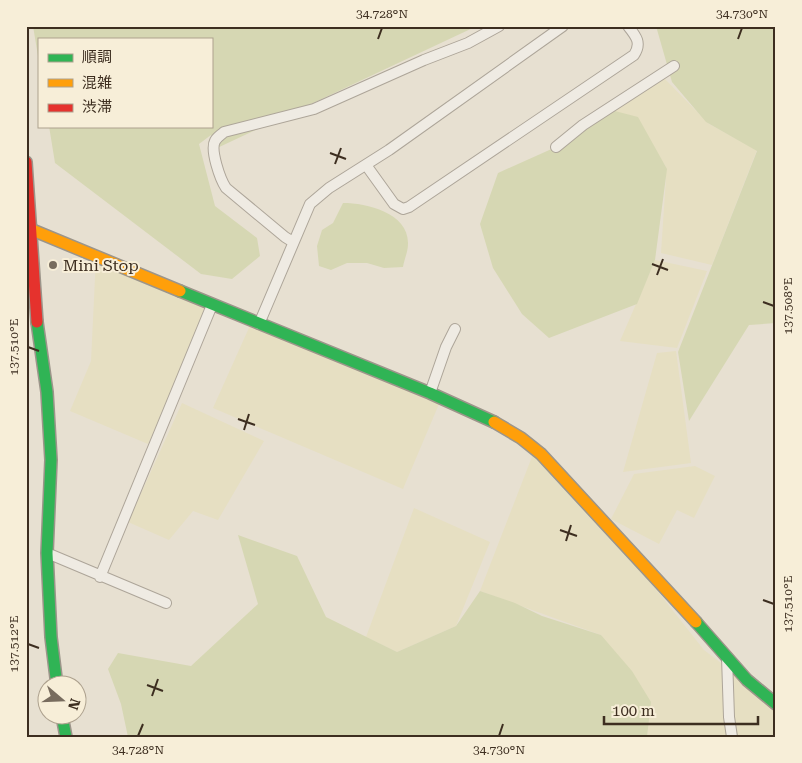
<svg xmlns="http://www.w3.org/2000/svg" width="802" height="763" viewBox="0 0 802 763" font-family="'Roboto Serif','Noto Sans JP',serif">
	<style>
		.farmland { fill: #e6dfc2 }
		.green { fill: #d6d7b3 }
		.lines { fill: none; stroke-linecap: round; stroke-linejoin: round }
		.street-casing { stroke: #ada599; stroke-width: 12 }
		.fast-casing { stroke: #9c958a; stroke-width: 14 }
		.slow-casing { stroke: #9c958a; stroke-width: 14 }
		.jam-casing { stroke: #9c958a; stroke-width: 14 }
		.street { stroke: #efebe3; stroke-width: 10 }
		.fast { stroke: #30b455; stroke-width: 11 }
		.slow { stroke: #ff9f0a; stroke-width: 11 }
		.jam { stroke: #e5322d; stroke-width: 11 }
		.ticks { fill: none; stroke: #3d2e20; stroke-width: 2 }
		.poi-dot { fill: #786c5e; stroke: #f7eed8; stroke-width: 2 }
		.labels { text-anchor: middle; stroke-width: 4; stroke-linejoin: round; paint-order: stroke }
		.poi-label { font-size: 16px; fill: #3d2e20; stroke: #f7eed8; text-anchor: start }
		.neatline { fill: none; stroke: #3d2e20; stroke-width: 2 }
		.ticks-label { font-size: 12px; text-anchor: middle; fill: #3d2e20 }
	</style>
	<rect width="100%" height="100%" fill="#e7e0d1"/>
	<!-- farmland -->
	<path class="farmland" d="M663 77 709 124 757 150 712 265 661 253 666 178 665 165 607 109Z
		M96 257 212 305 148 444 70 411 91 361Z
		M655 260 707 271 677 348 620 341Z
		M252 321 439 404 403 489 213 408Z
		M676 351 691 463 623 472 657 353Z
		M182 403 264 441 218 520 193 511 169 540 128 522Z
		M535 449 602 521 704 650 776 705V737H647L649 710 601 635 480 591Z
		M695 466 715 476 694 518 677 510 659 544 611 519 634 474Z
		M414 508 490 542 456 626 397 652 366 637Z"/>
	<!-- green -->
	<path class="green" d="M33 26H477L215 149 211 135 199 144 215 206 257 238 260 256 232 279 201 274 55 163 49 126H211V39H39V62Z
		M656 26H776V323L749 325 689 421 678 352 757 151 706 122 672 82Z
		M607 109 638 117 667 169 655 260 637 304 549 338 522 314 493 268 480 224 498 173 556 147Z
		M343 203C367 203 409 213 408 244 408 252 404 260 403 267L384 268 367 263H347L331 270 319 266 317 246 322 230 333 223Z
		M238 535 297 556 326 617 397 652 456 626 480 591 515 603 542 616 601 635 632 671 651 702 647 737H128L121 704 108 669 118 653 191 666 258 604Z"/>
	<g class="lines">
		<!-- street casing -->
		<g class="street-casing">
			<path id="street" d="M556 147 583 125 674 66
				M366 165 394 204 403 209 409 207 634 55C642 43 636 36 628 26
				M293 242 285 237 226 188C220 179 210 150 215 141 217 137 221 135 224 132L314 109 424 60 468 43 499 26
				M259 324 310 204 329 188 389 150 563 26
				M430 393 446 347 455 329
				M47 553 166 603
				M100 577 212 305
				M727 657 729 717 732 737"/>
		</g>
		<!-- fast casing -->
		<g class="fast-casing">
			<path id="fast" d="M180 291 430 393 494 422
				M37 322 47 392 51 460 47 553 51 637 57 686
				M696 622 747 680 776 704
				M62 716 66 737"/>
		</g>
		<!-- slow casing -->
		<g class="slow-casing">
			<path id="slow" d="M26 230 30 229 180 291
				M494 422 521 438 541 454 696 622"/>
		</g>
		<!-- jam casing -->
		<g class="jam-casing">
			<path id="jam" d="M26 162 37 322"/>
		</g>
		<!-- street -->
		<use href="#street" class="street"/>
		<!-- fast -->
		<use href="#fast" class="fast"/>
		<!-- slow -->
		<use href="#slow" class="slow"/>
		<!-- jam -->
		<use href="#jam" class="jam"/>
	</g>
	<!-- ticks -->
	<path class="ticks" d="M378 39 382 28M738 39 742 28M330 153 346 159M335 164 341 148M652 264 668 270M657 275 663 259M763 302 774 306M28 347 39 351M238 419 255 425M244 430 249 414M560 530 577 536M566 541 571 525M763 600 774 604M28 644 39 648M147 685 163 691M152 696 158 679M138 736 143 724M499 736 503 724"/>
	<!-- markers -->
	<circle class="poi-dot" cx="53" cy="265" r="5"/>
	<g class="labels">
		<!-- poi labels -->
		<g class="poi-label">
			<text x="63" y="271">Mini Stop</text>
		</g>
	</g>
	<!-- border -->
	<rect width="802" height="763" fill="none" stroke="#f7eed8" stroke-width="55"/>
	<!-- legend -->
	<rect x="38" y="38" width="175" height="90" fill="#f7eed8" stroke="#ada18e"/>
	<rect x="48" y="54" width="25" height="8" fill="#30b455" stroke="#ada18e"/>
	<text x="82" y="62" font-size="15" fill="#3d2e20">順調</text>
	<rect x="48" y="79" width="25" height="8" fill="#ff9f0a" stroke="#ada18e"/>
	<text x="82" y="88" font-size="15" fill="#3d2e20">混雑</text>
	<rect x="48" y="104" width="25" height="8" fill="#e5322d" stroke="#ada18e"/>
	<text x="82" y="112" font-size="15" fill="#3d2e20">渋滞</text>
	<!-- north arrow -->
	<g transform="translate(62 700) rotate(109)"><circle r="24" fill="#f7eed8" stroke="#ada18e"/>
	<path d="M0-4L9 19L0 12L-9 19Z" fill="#786c5e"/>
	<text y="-8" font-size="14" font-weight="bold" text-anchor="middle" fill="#3d2e20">N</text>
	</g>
	<!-- scale -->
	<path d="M604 716v8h154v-8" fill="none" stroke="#3d2e20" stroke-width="2.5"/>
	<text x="612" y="716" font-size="15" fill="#3d2e20" stroke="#f7eed8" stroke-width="4" paint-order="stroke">100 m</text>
	<rect x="28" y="28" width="746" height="708" class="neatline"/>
	<g class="ticks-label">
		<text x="382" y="18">34.728°N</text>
		<text x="742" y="18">34.730°N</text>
		<text transform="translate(788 306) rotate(-90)" y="4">137.508°E</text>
		<text transform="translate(14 347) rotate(-90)" y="4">137.510°E</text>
		<text transform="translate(788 604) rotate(-90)" y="4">137.510°E</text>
		<text transform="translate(14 644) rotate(-90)" y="4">137.512°E</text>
		<text x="138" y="754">34.728°N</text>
		<text x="499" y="754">34.730°N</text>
	</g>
</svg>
